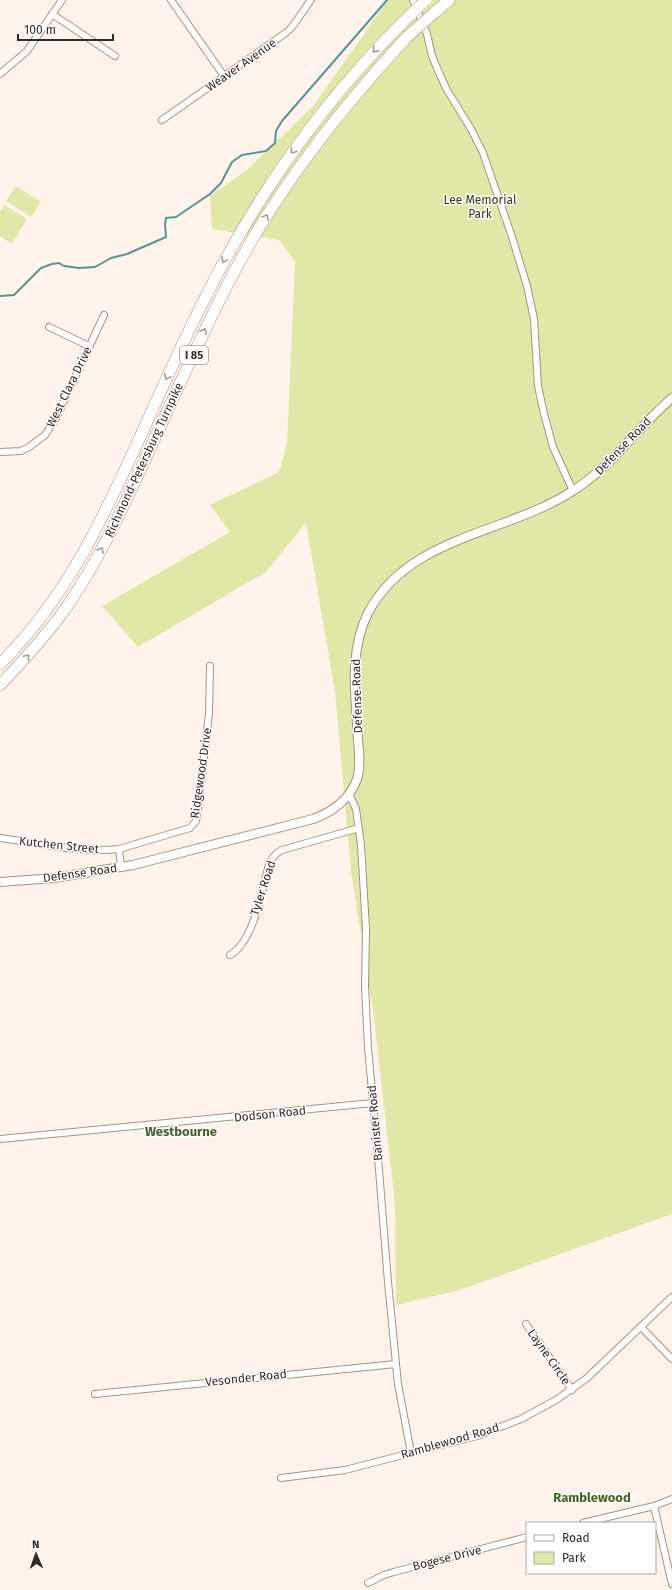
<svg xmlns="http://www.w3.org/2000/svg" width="672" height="1590" viewBox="0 0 672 1590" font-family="'Fira Sans',sans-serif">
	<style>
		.park { fill: #e1e7a6 }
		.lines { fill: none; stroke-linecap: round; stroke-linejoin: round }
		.stream { stroke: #4f9896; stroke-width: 2 }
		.minor-casing { stroke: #ac9182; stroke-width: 8 }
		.tertiary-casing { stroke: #ac9182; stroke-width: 10 }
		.motorway-casing { stroke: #ac9182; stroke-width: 12 }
		.minor { stroke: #fff; stroke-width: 6 }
		.tertiary { stroke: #fff; stroke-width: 8 }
		.motorway { stroke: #fff; stroke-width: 11 }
		.motorway-bridge-casing { stroke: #ac9182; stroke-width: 12; stroke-linecap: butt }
		.motorway-bridge { stroke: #fff; stroke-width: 11 }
		.oneway { stroke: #a49f9c }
		.labels { text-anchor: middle; stroke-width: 3; stroke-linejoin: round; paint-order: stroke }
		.shield { fill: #fff; stroke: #726a66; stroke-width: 1 }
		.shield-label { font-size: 11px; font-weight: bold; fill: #352a24 }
		.street-label { font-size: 12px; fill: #352a24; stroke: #fff }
		.park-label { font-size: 12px; fill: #353715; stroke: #fff }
		.neighbourhood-label { font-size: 13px; font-weight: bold; fill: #416324; stroke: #fff }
	</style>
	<rect width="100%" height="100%" fill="#fff3ec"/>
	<!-- park -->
	<path class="park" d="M388 0H672V1214L457 1291 396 1305 395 1205 374 1017 351 871 335 692 306 523 266 572 138 647 102 606 230 532 210 505 279 472 287 443 295 262 279 240 212 229 210 196 247 170 314 105Z
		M16 186 41 202 31 217 6 201Z
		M4 205 27 219 12 244 0 236V212Z"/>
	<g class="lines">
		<!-- stream -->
		<path class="stream" d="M0 296 14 295 41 268 52 264 59 263 64 266 79 268 95 267 111 258 127 254 166 237 165 224 166 218 176 217 210 194 221 183 232 162 242 155 266 151 275 143 276 131 282 121 387 0"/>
		<!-- minor casing -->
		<g class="minor-casing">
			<path id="minor" d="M171 0 224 76
				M413 0 427 34 432 56 440 75 447 90 471 129 483 153 512 237 527 286 534 319 538 386 544 414 553 447 573 491
				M52 14 115 56
				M0 74 27 51 62 0
				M162 120 287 32 292 27 311 0
				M49 327 89 346
				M0 452 21 451 29 447 45 435 56 418 104 315
				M349 794 356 809 361 845 366 928 365 986 368 1048 377 1145 388 1282 398 1384 411 1453
				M0 838C38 843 81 853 119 849L190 828 196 821 199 801 209 714 210 666
				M119 849 121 867
				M230 955C250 944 259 905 264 884 268 870 268 857 282 850L359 828
				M0 1139 373 1103
				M526 1324 572 1390
				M641 1327 672 1359
				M95 1394 396 1364
				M281 1478 345 1470 477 1436 521 1419 556 1400 587 1378 672 1297
				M654 1506 672 1584
				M583 1523 654 1506 672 1499
				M368 1583 384 1575 394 1572 527 1537"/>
		</g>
		<!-- tertiary casing -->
		<g class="tertiary-casing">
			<path id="tertiary" d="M0 882 54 878 133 865 313 819C332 812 350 799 357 779 361 767 359 753 358 740 356 697 348 653 368 613 409 535 508 534 574 490 612 466 638 427 672 398"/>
		</g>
		<!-- motorway casing -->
		<g class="motorway-casing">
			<path id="motorway" d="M434 13 449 0
				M0 664C64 600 98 529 135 448 158 398 180 347 205 298 256 196 322 103 403 22
				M0 685C24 660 48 634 68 605 98 561 120 514 142 466 171 404 198 341 230 280 276 190 339 111 407 37"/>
		</g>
		<!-- minor -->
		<use href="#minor" class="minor"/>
		<!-- tertiary -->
		<use href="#tertiary" class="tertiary"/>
		<!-- motorway -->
		<use href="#motorway" class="motorway"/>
		<!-- motorway-bridge casing -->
		<g class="motorway-bridge-casing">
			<path id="motorway-bridge" d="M403 22 426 0
				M407 37 434 13"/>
		</g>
		<!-- motorway-bridge -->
		<use href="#motorway-bridge" class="motorway-bridge"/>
	</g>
	<!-- one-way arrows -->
	<defs><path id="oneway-chevron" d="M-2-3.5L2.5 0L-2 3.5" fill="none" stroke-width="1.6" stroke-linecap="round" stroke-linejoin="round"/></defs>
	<g class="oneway">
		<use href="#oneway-chevron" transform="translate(375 50) rotate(132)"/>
		<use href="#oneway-chevron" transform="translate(293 151) rotate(126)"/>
		<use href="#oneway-chevron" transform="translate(266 217) rotate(-59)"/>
		<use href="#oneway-chevron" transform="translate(224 260) rotate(118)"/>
		<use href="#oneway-chevron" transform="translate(204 331) rotate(-65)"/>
		<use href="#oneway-chevron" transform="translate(167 377) rotate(115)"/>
		<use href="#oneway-chevron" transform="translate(101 550) rotate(-61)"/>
		<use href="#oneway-chevron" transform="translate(27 657) rotate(-49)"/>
	</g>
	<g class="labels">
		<!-- shield labels -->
		<rect class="shield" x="180" y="346" width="28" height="18" rx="3"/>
		<g class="shield-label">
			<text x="194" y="359">I 85</text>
		</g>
		<!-- street labels -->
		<g class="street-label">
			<text transform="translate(241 65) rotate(-35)" y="4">Weaver Avenue</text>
			<text transform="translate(69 387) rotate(-64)" y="4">West Clara Drive</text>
			<text transform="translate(623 446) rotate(-46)" y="4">Defense Road</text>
			<text transform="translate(144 460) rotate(-65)" y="4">Richmond-Petersburg Turnpike</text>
			<text transform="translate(357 696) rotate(-92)" y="4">Defense Road</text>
			<text transform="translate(201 773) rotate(-82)" y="4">Ridgewood Drive</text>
			<text transform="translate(59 845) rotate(6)" y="4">Kutchen Street</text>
			<text transform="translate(80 873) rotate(-8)" y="4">Defense Road</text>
			<text transform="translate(263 888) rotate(-72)" y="4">Tyler Road</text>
			<text transform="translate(270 1114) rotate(-6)" y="4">Dodson Road</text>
			<text transform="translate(375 1123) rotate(-95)" y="4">Banister Road</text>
			<text transform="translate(549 1357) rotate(55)" y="4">Layne Circle</text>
			<text transform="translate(246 1378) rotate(-6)" y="4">Vesonder Road</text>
			<text transform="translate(450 1441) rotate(-16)" y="4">Ramblewood Road</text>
			<text transform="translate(447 1558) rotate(-14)" y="4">Bogese Drive</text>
		</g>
		<!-- park labels -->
		<g class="park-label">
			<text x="480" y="204">Lee Memorial<tspan x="480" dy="14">Park</tspan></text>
		</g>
		<!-- neighbourhood labels -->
		<g class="neighbourhood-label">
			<text x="181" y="1136">Westbourne</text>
			<text x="592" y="1502">Ramblewood</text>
		</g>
	</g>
	<!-- legend -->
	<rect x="526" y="1522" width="130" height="52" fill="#ffffff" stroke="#aeaaa7"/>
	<rect x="534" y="1535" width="20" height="6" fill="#ffffff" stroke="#aeaaa7"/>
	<text x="562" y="1542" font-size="12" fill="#352a24">Road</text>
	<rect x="534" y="1552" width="20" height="12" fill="#e1e7a6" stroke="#aeaaa7"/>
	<text x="562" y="1562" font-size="12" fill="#352a24">Park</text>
	<!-- north arrow -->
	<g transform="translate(36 1554) rotate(358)" stroke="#ffffff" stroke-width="3" paint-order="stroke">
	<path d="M0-3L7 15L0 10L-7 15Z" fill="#352a24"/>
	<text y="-6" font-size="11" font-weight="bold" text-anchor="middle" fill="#352a24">N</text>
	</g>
	<!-- scale -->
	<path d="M18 34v6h95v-6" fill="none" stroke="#352a24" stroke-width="2"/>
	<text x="24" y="34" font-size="12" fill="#352a24" stroke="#ffffff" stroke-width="3" paint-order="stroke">100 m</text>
</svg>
